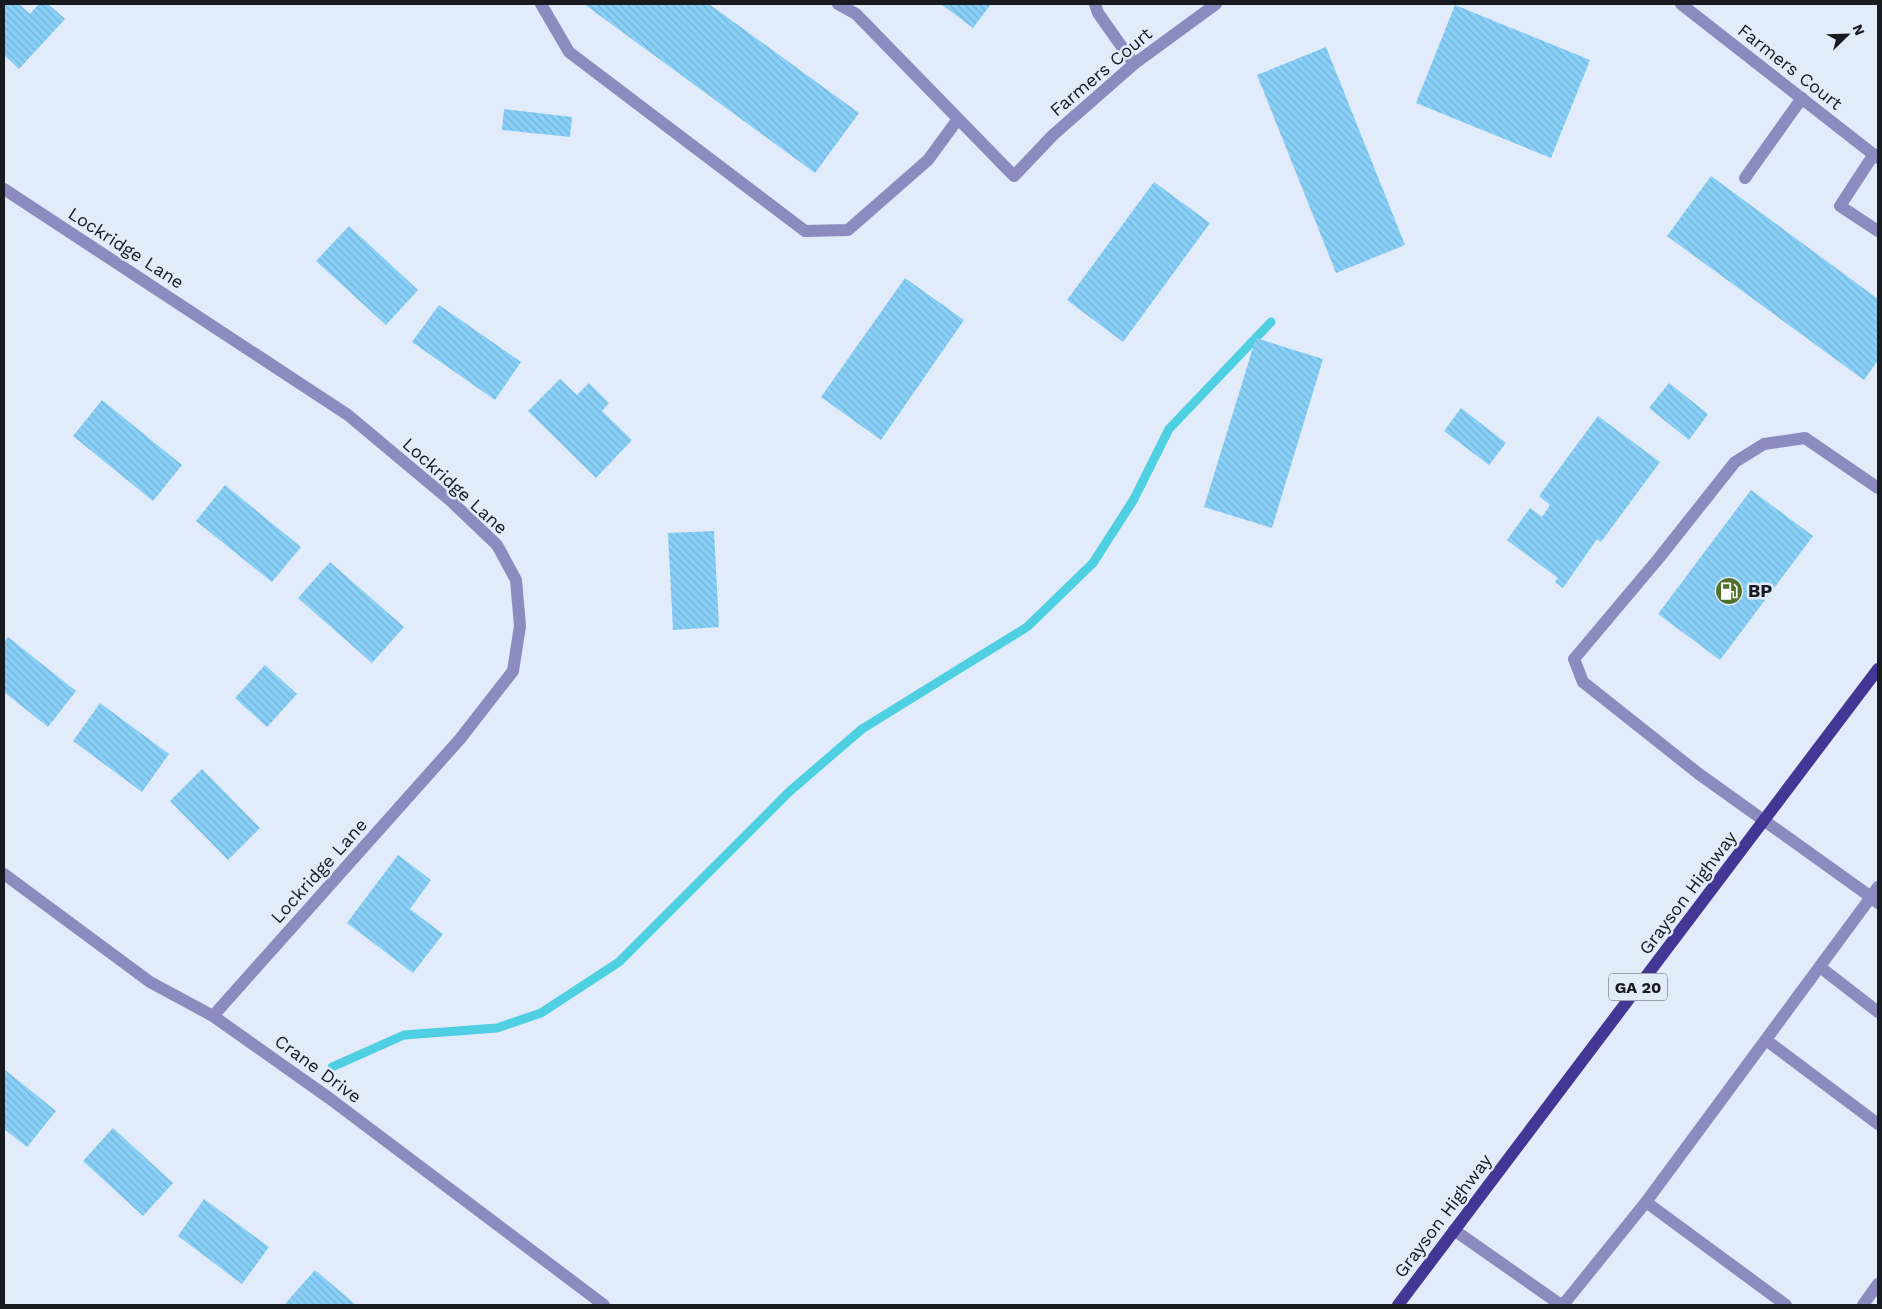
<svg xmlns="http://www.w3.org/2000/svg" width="1882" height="1309" viewBox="0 0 1882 1309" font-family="'Work Sans',sans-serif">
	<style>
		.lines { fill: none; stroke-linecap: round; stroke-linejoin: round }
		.stream { stroke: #4ed0e2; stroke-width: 9 }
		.building { fill: url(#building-back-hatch) }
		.minor { stroke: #8b8bc0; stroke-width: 12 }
		.major { stroke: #433694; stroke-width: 12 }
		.labels { text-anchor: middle; stroke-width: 5; stroke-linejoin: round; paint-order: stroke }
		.shield { fill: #e2ebf9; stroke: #545960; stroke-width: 1 }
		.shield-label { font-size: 16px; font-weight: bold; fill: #171a1f }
		.street-label { font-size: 18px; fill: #171a1f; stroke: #e2ebf9 }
		.poi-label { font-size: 18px; font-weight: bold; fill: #171a1f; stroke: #e2ebf9; text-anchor: start }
	</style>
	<defs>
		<pattern id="building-back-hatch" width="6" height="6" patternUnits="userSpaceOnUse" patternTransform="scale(1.25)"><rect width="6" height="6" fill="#88d0f8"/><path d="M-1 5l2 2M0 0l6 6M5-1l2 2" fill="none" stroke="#75b2d4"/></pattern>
	</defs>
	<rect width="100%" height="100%" fill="#e2ebf9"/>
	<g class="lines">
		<!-- stream -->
		<path class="stream" d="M332 1067 404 1035 497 1028 541 1013 619 962 790 791 862 729 1027 627 1093 563 1134 499 1169 429 1271 322"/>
	</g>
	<!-- building -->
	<path class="building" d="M4 4H19L30 14 39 4H48L65 19 19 69 4 55Z
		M584 4H709L859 113 815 173Z
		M941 4H991L973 28Z
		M1455 5 1590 60 1551 158 1416 103Z
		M1326 47 1405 245 1336 273 1257 75Z
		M504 109 572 117 570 137 502 130Z
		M1711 176 1878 299V360L1864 380 1667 236Z
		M1154 182 1210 223 1123 342 1067 300Z
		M349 226 418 290 386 325 316 261Z
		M905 278 964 320 881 440 821 397Z
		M439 305 521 362 495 400 412 342Z
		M1256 338 1323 359 1272 528 1204 507Z
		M560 379 577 395 589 383 609 403 602 411 632 440 596 478 528 411Z
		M1669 383 1708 414 1689 440 1649 408Z
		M102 400 182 465 153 501 73 436Z
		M1461 408 1506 443 1489 465 1444 431Z
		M1598 416 1660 462 1601 542 1597 539 1563 588 1555 582 1558 578 1507 540 1530 508 1542 517 1550 505 1539 496Z
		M225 485 301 547 272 582 196 521Z
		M1751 490 1813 536 1720 660 1658 614Z
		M714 531 719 627 673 630 668 533Z
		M330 562 404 627 372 663 298 598Z
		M8 637 76 691 48 727 4 692V642Z
		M265 665 297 694 267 727 235 698Z
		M100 703 169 754 142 792 73 741Z
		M202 769 260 828 228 860 170 801Z
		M398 855 431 880 410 909 443 934 413 973 347 923Z
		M4 1069 56 1111 27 1147 4 1129Z
		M113 1128 173 1183 143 1216 83 1161Z
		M204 1199 269 1247 242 1284 178 1236Z
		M315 1270 356 1305H284Z"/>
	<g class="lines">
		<!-- minor -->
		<path class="minor" d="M541 4 569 52 805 231 848 230 928 160 958 119
			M838 4 856 14 1014 176 1053 135 1134 64 1216 4
			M1095 4 1098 13 1134 64
			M1681 4 1878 158
			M1874 154 1840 206 1878 231
			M1745 178 1802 98
			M4 189 348 415 452 502 497 545 516 580 520 626 513 671 460 739 213 1016
			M4 874 150 982 213 1016 329 1098 604 1305
			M1878 887 1871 897 1878 903
			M1820 967 1878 1012
			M1766 1040 1878 1124
			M1454 1230 1561 1305
			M1563 1305 1646 1202
			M1786 1305 1646 1202 1871 897 1699 774 1583 682 1574 659 1659 558 1735 462 1764 444 1805 438 1878 488
			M1863 1305 1878 1284"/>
		<!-- major -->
		<path class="major" d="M1398 1305 1878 669"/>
	</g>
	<!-- icons -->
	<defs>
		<g id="fuel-disc" transform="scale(1.4375)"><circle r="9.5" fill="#4f722b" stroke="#e2ebf9"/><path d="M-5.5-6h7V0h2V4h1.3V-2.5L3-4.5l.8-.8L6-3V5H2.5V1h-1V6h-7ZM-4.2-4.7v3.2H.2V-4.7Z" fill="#fff"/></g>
	</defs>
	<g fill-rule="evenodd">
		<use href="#fuel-disc" x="1729" y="591"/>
	</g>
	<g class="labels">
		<!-- shield labels -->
		<rect class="shield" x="1609" y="973.5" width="58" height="27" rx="4"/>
		<g class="shield-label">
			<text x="1638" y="993">GA 20</text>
		</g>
		<!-- street labels -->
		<g class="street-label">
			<text transform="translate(1790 67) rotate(38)" y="6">Farmers Court</text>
			<text transform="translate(1101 72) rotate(-40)" y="6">Farmers Court</text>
			<text transform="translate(126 248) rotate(33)" y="6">Lockridge Lane</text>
			<text transform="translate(455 486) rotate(42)" y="6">Lockridge Lane</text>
			<text transform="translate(319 871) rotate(-48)" y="6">Lockridge Lane</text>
			<text transform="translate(1688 893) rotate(-53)" y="6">Grayson Highway</text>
			<text transform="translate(318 1069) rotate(36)" y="6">Crane Drive</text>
			<text transform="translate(1443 1216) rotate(-53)" y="6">Grayson Highway</text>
		</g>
		<!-- poi labels -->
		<g class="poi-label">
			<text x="1748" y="597">BP</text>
		</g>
	</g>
	<!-- border -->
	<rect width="1882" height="1309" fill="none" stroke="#171a1f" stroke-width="10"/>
	<!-- north arrow -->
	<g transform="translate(1847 35) rotate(67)" stroke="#e2ebf9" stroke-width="4" paint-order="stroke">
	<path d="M0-4L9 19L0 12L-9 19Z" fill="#171a1f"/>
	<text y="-8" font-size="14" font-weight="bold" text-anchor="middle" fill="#171a1f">N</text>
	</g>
</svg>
